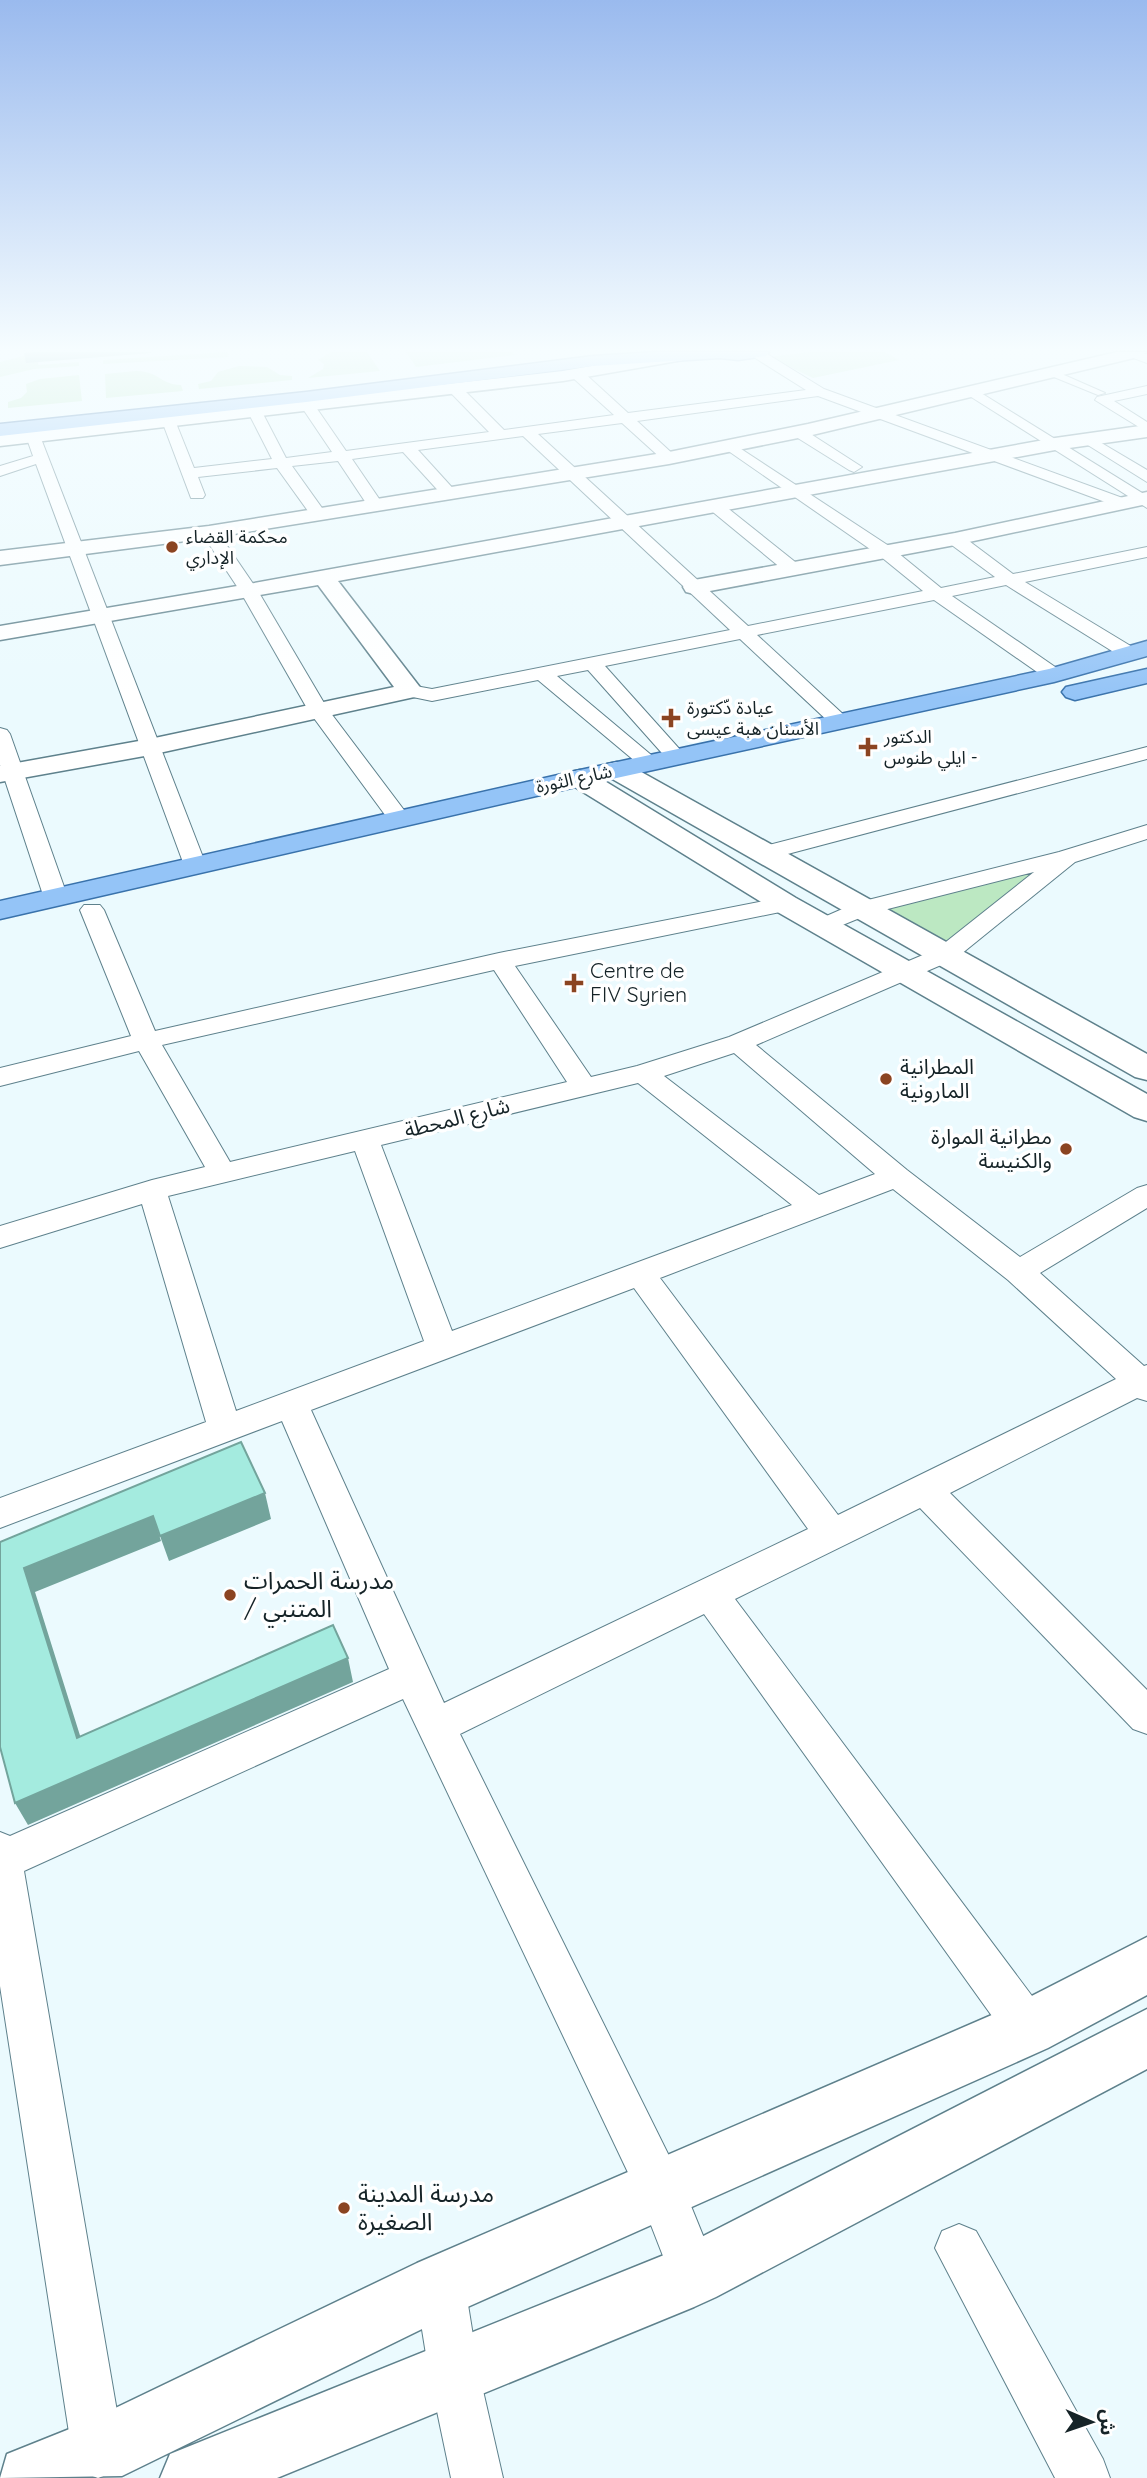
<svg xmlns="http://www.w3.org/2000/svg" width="1147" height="2478" viewBox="0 0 1147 2478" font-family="Quicksand,'Noto Sans Arabic',sans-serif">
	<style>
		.green { fill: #bce8c2 }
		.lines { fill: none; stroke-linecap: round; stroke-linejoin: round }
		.lane-casing { stroke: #5e818c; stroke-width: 2 }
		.street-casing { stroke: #5e818c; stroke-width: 2 }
		.secondary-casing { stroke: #5e818c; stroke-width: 3 }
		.primary-casing { stroke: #3972ab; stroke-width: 3 }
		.lane { fill: #fff; fill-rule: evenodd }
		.street { fill: #fff; fill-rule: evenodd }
		.secondary { fill: #fff; fill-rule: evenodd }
		.primary { fill: #94c4f7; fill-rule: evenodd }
		.shaded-wall { fill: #73a49c }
		.building { fill: #a4ebdf; stroke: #73a49c; stroke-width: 2 }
		.poi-dot { fill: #8b4421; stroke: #fff; stroke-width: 2.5 }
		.labels { text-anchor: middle; stroke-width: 7; stroke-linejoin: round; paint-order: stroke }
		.far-poi-label { font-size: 18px; fill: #152327; stroke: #fff; text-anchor: start }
		.far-street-label { font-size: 18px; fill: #152327; stroke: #fff }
		.poi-label { font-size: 21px; fill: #152327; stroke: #fff; text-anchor: start }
		.street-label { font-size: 21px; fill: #152327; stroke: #fff }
		.near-poi-label { font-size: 24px; fill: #152327; stroke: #fff; text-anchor: start }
	</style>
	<rect width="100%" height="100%" fill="#ebfafe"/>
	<!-- green -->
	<path class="green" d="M39 352 38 365 79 362V366L34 369 0 377V362Z
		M227 352 229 357 103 364V360Z
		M331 352H367L380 371 308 378 323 369 324 364 318 360Z
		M406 352H512L515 355 416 367Z
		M810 352H885L899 360 813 378 769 357Z
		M239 366 267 367 280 375 292 376V380L199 389 198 384 211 381 218 372Z
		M136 371C161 372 159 384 181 385L183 391 106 398 105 374Z
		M79 375 82 401 8 408V402L21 398 27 392 26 384 40 379Z
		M1047 868 951 944 887 908Z"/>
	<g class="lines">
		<!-- lane casing -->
		<g class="lane-casing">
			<path id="lane" d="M1049 371H1055L1105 393 1098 395 1049 375Z"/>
		</g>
		<!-- street casing -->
		<g class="street-casing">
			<path id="street" d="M751 352H764L824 389 1128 500 1130 503 1128 506H1116L818 396 637 421 674 455 677 458 669 463 664 461 622 423 538 434 748 626 923 591 880 556 727 450 725 447 727 444 732 443 892 548 941 588 995 577 949 543 947 539 955 534 961 535 1013 574 1147 547V557L1025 582 1134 648 1136 652 1134 656H1120L1006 585 952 596 1061 671 1064 675 1061 679H1047L934 600 757 635 845 716 848 720 845 724H831L740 639 605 666 683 753 686 757 683 761H669L588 670 557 676 656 759 659 763 656 767H642L538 680 432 701 403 695 400 691 410 685 432 689 730 630 523 436 418 450 458 494 450 499 444 497 403 452 352 459 384 506 376 511 370 509 338 461 292 466 327 515 319 520 313 518 277 468 198 477 205 495 203 498H191L162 421 164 418H174L194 468 272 459 248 412 255 408 262 412 286 458 332 452 301 406 308 402 313 403 346 451 489 432 449 391V385H459L504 430 614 415 572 377 570 374 577 370 582 371 628 413 806 390 752 356Z
				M1127 352 1147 354V363L1128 356Z
				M1147 386V394L1114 401 1147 422V432L1095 400 1097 397Z
				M973 388 1147 496V508L968 395V389Z
				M798 428 803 429 862 467 854 472 849 470 793 435 791 432 793 429Z
				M33 432 40 436 206 865 203 870H187L184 865 36 464 0 476V466L33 456 26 436Z
				M1088 435 1147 470V482L1083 442 1081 439Z
				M714 500 720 502 799 565 802 569 799 573H787L708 508 706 505Z
				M209 527 215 528 258 591 327 708 410 818 407 823H391L308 710 240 591 201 532Z
				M0 728 7 730 10 734 68 898 64 903H48L44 898 0 765Z
				M1147 747V759L765 860 757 858 754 853 757 848Z
				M1147 825V839L1075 862 955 959 756 1045 907 1170 1020 1257 1137 1188 1147 1185V1208L1040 1273 1144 1366 1147 1365V1401L1137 1398 950 1493 1147 1690V1734L1133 1729 920 1508 735 1599 1044 2012 1050 2028 1044 2044 1028 2050 1012 2044 704 1614 460 1734 678 2174 719 2275 711 2292 694 2300 677 2292 642 2202 403 1699 24 1871 124 2452 117 2471 98 2478 79 2471 72 2452 0 1986V1832L10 1836 389 1669 282 1421 0 1528V1498L206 1422 142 1204 0 1248V1226L152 1180 205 1167 139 1051 0 1086V1068L131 1036 80 910 84 905H100L104 910 155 1031 499 953 785 897 793 899 797 904 793 909 785 911 515 966 591 1077 637 1066 729 1037 937 949 1034 872 872 913 823 933 815 931 811 926 815 921 856 903 1059 852ZM494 970 567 1082 230 1162 162 1045ZM734 1053 875 1174 819 1195 664 1076ZM638 1083 792 1205 452 1331 381 1145ZM355 1151 424 1341 236 1411 168 1196ZM893 1189 1008 1280 1116 1379 838 1515 660 1278ZM634 1288 808 1529 444 1703 311 1410Z
				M959 2224 976 2231 1103 2459 1110 2478H1055L935 2248 942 2231Z
				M440 2261 457 2269 465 2286 479 2373 503 2478H451L429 2373 415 2286 423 2269Z"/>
		</g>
		<!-- secondary casing -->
		<g class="secondary-casing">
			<path id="secondary" d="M671 352H689L692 355 683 360 563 381 0 446V434L563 371Z
				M1117 352H1147L1138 357 808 436 669 464 209 538 0 565V551L209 526 669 452 808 424Z
				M1147 425V437L1055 450 338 581 419 686 423 691 419 696 150 755 0 782V766L150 739 394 687 318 585 0 640V626L249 584 1055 438Z
				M1147 492V504L955 545 694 594 686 592 683 587 686 582 694 580 955 533Z
				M617 762 627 764 1147 1054V1080L1135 1077 607 776 603 770 607 764Z
				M580 770 590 772 796 898 1147 1094V1121L1134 1117 774 910 570 784 566 778 570 772Z
				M1147 1937V1995L1048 2048 463 2309 122 2476 0 2478 7 2454 82 2424 417 2263 1008 2008Z
				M1147 2009V2069L716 2297 694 2307 277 2478H160L170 2454 674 2251Z"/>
		</g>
		<!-- primary casing -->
		<g class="primary-casing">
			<path id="primary" d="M655 352H769L766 356 738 360 720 358 593 366 306 402 0 436V424L306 392 593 356Z
				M1147 641V656L1054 682 580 786 0 919V901L580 770 1049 669Z
				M1147 669V683L1075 700 1066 697 1062 692 1066 687Z"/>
		</g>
		<!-- lane -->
		<use href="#lane" class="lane"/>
		<!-- street -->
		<use href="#street" class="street"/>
		<!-- secondary -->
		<use href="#secondary" class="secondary"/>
		<!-- primary -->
		<use href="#primary" class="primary"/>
	</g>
	<!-- shaded-wall -->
	<path class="shaded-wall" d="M35 352H151V353L26 363 24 353Z
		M265 1493 271 1519 169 1561 160 1536Z
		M153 1516 161 1541 35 1592 88 1761 77 1738 24 1568Z
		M348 1658 353 1682 28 1825 15 1803Z"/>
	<!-- building -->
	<path class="building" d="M241 1442 265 1493 160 1536 153 1516 24 1568 77 1738 333 1625 348 1658 15 1803 0 1747V1542Z"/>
	<!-- sky -->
	<linearGradient id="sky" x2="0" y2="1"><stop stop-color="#9abaee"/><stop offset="0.5" stop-color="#f6fdff"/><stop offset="1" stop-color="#f6fdff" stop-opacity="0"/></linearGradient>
	<rect width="1147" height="699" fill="url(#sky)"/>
	<!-- markers -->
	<g class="poi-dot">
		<circle cx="172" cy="547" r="7"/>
		<path d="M667.5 707.5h7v7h7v7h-7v7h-7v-7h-7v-7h7z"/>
		<path d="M864.5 736.5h7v7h7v7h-7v7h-7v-7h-7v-7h7z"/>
		<path d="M570.5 972.5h7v7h7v7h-7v7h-7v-7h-7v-7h7z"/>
		<circle cx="886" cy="1079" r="7"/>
		<circle cx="1066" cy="1149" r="7"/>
		<circle cx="230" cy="1595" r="7"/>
		<circle cx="344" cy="2208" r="7"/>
	</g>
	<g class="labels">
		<!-- far-poi labels -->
		<g class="far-poi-label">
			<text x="186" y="543">محكمة القضاء<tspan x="186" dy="21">الإداري</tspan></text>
			<text x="687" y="714">عيادة دّكتورة<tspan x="687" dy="21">الأسنان هبة عيسى</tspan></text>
			<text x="884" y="743">الدكتور<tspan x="884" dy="21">ايلي طنوس -</tspan></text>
		</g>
		<!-- far-street labels -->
		<g class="far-street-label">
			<text transform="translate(574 779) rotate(-12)" y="6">شارع الثورة</text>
		</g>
		<!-- poi labels -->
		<g class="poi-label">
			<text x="590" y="978">Centre de<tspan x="590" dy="24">FIV Syrien</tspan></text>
			<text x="900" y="1074">المطرانية<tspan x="900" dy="24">المارونية</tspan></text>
			<text x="1052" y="1144" text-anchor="end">مطرانية الموارة<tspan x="1052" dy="24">والكنيسة</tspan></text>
		</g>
		<!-- street labels -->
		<g class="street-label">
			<text transform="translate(457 1118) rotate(-14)" y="7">شارع المحطة</text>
		</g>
		<!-- near-poi labels -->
		<g class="near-poi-label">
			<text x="244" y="1589">مدرسة الحمرات<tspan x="244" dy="28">/ المتنبي</tspan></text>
			<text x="358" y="2202">مدرسة المدينة<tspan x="358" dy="28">الصغيرة</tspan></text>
		</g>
	</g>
	<!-- north arrow -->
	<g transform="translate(1091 2422) rotate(92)" stroke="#ffffff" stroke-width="5" paint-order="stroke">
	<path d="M0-5L12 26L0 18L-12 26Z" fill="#152327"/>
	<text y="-10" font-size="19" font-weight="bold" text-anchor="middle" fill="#152327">ش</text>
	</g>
</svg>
